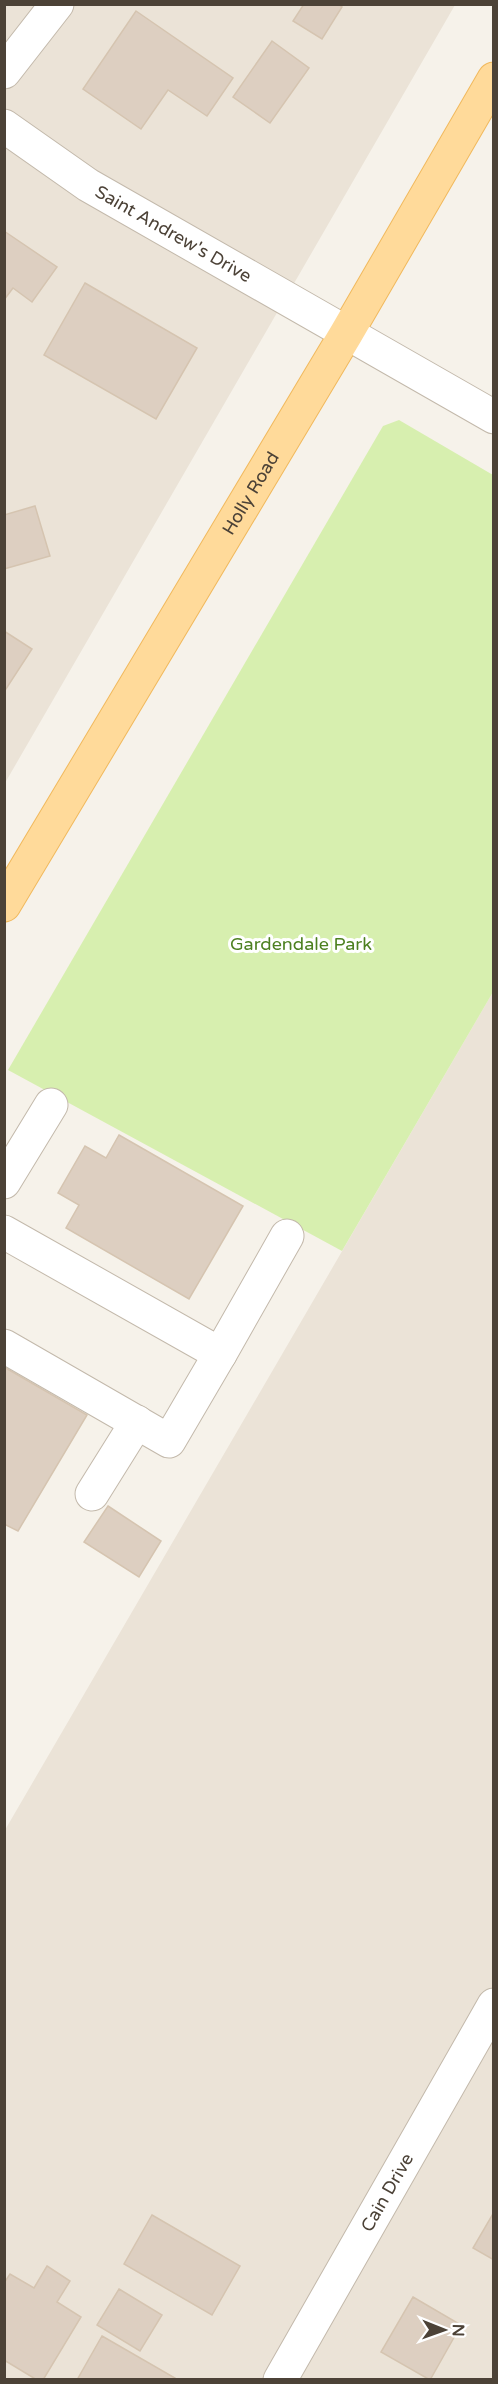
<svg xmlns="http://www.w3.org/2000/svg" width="498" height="2384" viewBox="0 0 498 2384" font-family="'Varela Round',sans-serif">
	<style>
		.residential { fill: #ebe3d7 }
		.green { fill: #d7efaf }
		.building { fill: #ddcfc1; stroke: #d5c4b0; stroke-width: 1.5 }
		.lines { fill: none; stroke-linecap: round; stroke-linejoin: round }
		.minor-casing { stroke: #c3b9ab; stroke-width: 35 }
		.major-casing { stroke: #f1b95d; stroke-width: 35 }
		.minor { stroke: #fff; stroke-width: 33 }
		.major { stroke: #ffda9a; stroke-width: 33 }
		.labels { text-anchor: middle; stroke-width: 6; stroke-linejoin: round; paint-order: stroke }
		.street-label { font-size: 18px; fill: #4c4237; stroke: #fff }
		.park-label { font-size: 18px; fill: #4d8021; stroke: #fff }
	</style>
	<rect width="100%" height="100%" fill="#f6f2ea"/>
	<!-- residential -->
	<path class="residential" d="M5 5H455L5 783Z
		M493 992V2379L5 2380V1830Z"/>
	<!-- green -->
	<path class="green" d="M399 420 493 475V992L342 1251 8 1070 383 426Z"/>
	<!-- building -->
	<path class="building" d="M304 4H338L342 7 322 39 293 21Z
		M136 11 233 78 207 116 168 90 141 129 83 89Z
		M272 41 309 68 270 123 233 97Z
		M4 231 57 267 32 302 13 288 4 300Z
		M85 283 197 348 156 419 44 355Z
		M35 506 50 556 4 569V515Z
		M4 631 32 649 4 692Z
		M119 1135 243 1206 189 1299 66 1228 79 1205 58 1193 85 1146 106 1158Z
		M4 1367 87 1415 18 1531 4 1524Z
		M108 1506 161 1541 139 1577 84 1542Z
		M494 2212V2260L473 2248Z
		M152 2215 240 2266 212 2315 124 2264Z
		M47 2266 70 2281 57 2302 81 2317 43 2380H37L4 2360V2283L10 2274 34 2288Z
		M119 2289 162 2315 140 2351 97 2325Z
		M413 2297 461 2325 430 2380 381 2352Z
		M102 2336 175 2378 174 2380H77Z"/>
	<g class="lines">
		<!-- minor casing -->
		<g class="minor-casing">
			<g id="minor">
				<path d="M4 72 57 4"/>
				<path id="s1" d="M4 126 88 185 494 417"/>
				<path d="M4 1182 51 1105"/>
				<path d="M4 1232 220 1354 287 1236"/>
				<path d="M4 1346 169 1441 220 1354"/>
				<path d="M92 1494 137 1422"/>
				<path id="s2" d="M280 2380 494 2005"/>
			</g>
		</g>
		<!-- major casing -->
		<g class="major-casing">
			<g id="major">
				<path id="s3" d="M4 905 346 334 494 79"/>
			</g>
		</g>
		<!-- minor -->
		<use href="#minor" class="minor"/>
		<!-- major -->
		<use href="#major" class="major"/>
	</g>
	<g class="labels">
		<!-- street labels -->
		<g class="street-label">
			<text dy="6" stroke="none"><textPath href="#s1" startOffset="201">Saint Andrew's Drive</textPath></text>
			<text dy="6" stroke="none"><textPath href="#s3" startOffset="480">Holly Road</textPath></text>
			<text dy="6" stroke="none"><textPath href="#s2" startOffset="216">Cain Drive</textPath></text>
		</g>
		<!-- park labels -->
		<g class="park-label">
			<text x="301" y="950">Gardendale Park</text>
		</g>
	</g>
	<!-- border -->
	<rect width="498" height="2384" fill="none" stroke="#4c4237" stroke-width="12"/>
	<!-- north arrow -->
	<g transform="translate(444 2330) rotate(91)" stroke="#ffffff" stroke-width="4.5" paint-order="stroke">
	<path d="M0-4.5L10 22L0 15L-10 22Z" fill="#4c4237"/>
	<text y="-9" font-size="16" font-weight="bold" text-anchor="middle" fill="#4c4237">N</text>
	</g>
</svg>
